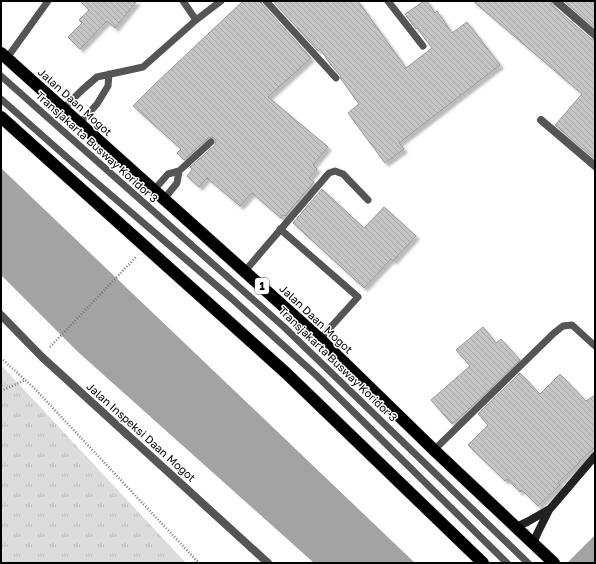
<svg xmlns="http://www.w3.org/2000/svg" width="596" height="564" viewBox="0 0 596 564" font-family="'Golos Text',sans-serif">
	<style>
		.grass { fill: url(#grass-tufts) }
		.water { fill: #a3a3a3 }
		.building { fill: url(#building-back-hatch); stroke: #999; filter: url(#shadow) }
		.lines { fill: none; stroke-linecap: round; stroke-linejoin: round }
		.highway-casing { stroke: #dbdbdb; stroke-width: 13 }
		.path { stroke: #777; stroke-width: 2.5; stroke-dasharray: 1 2; stroke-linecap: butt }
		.lane { stroke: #555; stroke-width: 7 }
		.street { stroke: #555; stroke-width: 8 }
		.secondary { stroke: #222; stroke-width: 8 }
		.highway { stroke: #000; stroke-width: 12 }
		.labels { text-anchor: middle; stroke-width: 3; stroke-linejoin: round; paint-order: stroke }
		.shield { fill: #fff; stroke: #4c4c4c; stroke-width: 1 }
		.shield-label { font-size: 10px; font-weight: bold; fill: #000 }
		.street-label { font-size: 11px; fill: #000; stroke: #fff }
	</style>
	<defs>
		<pattern id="grass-tufts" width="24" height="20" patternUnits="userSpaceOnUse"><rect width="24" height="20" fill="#dcdcdc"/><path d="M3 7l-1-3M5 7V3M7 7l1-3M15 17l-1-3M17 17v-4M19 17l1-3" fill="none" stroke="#bbb"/></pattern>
		<pattern id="building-back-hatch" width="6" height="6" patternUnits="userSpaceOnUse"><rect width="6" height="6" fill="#c4c4c4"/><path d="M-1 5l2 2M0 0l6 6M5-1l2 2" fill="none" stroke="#a7a7a7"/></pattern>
		<filter id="shadow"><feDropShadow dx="3.5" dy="3.5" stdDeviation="1" flood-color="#0004"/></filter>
	</defs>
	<rect width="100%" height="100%" fill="#fff"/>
	<!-- grass -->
	<path class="grass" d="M1 365 186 563H1Z"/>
	<!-- water -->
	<path class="water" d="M1 168 131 292 415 563H314L78 352 1 275Z
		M595 535V563H567Z"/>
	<!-- building -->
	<path class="building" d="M80 1H137L115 28 107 21 80 49 68 37 82 23 79 20 89 10Z
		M243 1H261L262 4 311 58 268 97 328 147 313 165 317 169 309 178 314 182 285 216 283 215 281 218 252 193 240 206 207 178 199 187 187 176 192 170 190 167 215 145 216 141 215 139 212 137 208 138 184 160 177 153 181 149 133 106 156 83Z
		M273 1H358L406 68 432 48 417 28 416 29 405 14 424 1H427L435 13 437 11 452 33 467 22 500 65 399 143 404 149 385 163 348 113 359 104 341 79 340 75 331 65 320 49 318 51Z
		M473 1H551L552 5 591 39 595 40V159L555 125 582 94Z
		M564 1H595V28Z
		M322 189 364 228 384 207 416 236 393 261 391 259 364 288 293 223Z
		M483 327 496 343 501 339 520 360 466 412 452 424 431 400 470 366 456 350Z
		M520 373 540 394 560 374 586 401 595 395V447L579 462V463L558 483 560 485 538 506 522 490 520 492 507 479 505 481 468 445 488 425 478 414Z"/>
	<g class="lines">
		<!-- highway casing -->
		<g class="highway-casing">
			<path id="highway" d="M1 53 320 339 434 450 554 563
				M1 117 286 373 483 563"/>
		</g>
		<!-- path -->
		<path class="path" d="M50 347 136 257
			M1 358 34 388 199 563
			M1 391 25 380"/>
		<!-- lane -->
		<path class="lane" d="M183 1 196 20
			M266 1 336 78
			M388 1 423 46
			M7 58 48 1
			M1 76 284 327 528 563
			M1 99 70 160 231 298 316 375 507 563
			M63 109 82 90 97 77 143 67 196 20 221 1
			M79 124 97 104 108 86 109 74
			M154 190 168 174 179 171 211 142
			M164 199 177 183 179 171
			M280 229 358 297 320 339
			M245 271 329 173 335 171 343 174 368 200
			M434 450 554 333 563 326 572 325 595 346"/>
		<!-- street -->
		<path class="street" d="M556 1 595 35
			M541 120 595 166
			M1 315 42 357 268 563"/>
		<!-- secondary -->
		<path class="secondary" d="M516 527 527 522 548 510
			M533 543 538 532 549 510 595 456"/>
		<!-- highway -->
		<use href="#highway" class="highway"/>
	</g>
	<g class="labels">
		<!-- shield labels -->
		<rect class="shield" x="255" y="278" width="14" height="16" rx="3"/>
		<g class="shield-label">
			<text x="262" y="290">1</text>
		</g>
		<!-- street labels -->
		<g class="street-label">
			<text transform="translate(75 102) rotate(42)" y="4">Jalan Daan Mogot</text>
			<text transform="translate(97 147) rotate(42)" y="4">Transjakarta Busway Koridor 3</text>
			<text transform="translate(316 319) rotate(43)" y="4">Jalan Daan Mogot</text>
			<text transform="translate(338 364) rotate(44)" y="4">Transjakarta Busway Koridor 3</text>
			<text transform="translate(141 432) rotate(42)" y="4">Jalan Inspeksi Daan Mogot</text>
		</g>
	</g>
	<!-- border -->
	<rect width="596" height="564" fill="none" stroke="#000000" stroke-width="4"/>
</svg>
